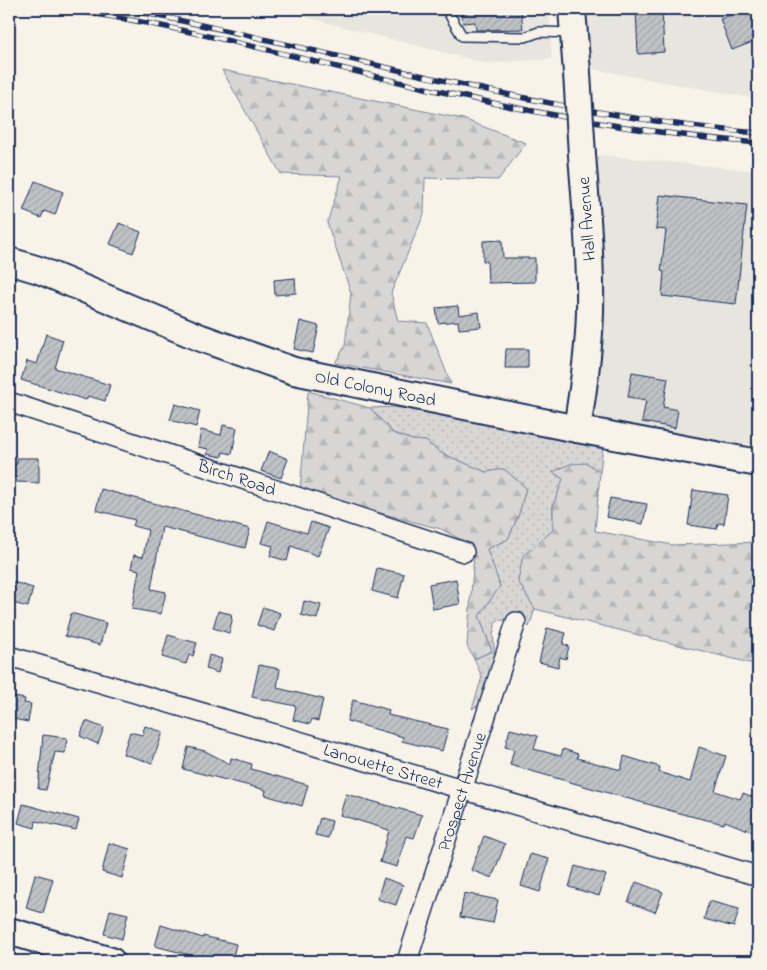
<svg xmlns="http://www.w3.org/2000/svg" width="767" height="970" viewBox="0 0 767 970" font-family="'Indie Flower',sans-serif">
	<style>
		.built { fill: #e6e5de }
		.green { fill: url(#green-dots); stroke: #798299 }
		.forest { fill: url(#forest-firs); stroke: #798299 }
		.building { fill: url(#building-hatch); stroke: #1b2f5e }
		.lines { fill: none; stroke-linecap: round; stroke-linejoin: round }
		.lane-casing { stroke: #1b2f5e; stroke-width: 12 }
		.street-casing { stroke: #1b2f5e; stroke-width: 22 }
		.secondary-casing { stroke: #1b2f5e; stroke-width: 30 }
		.lane { stroke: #f7f3e8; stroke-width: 9 }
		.street { stroke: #f7f3e8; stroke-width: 19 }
		.secondary { stroke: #f7f3e8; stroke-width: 26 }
		.rail-casing { stroke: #1b2f5e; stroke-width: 5.5 }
		.rail { stroke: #f7f3e8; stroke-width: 4; stroke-dasharray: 11; stroke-linecap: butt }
		.secondary-bridge-casing { stroke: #1b2f5e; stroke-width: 30; stroke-linecap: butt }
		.secondary-bridge { stroke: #f7f3e8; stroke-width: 26 }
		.labels { text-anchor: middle; stroke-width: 5; stroke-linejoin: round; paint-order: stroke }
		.street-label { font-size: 18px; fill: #1b2f5e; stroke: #f7f3e8 }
	</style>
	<defs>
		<pattern id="green-dots" width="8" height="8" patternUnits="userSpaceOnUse" patternTransform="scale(1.25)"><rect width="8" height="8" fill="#d7d6d4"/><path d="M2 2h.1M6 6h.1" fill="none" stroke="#b8b8b8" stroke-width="1.8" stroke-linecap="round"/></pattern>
		<pattern id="forest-firs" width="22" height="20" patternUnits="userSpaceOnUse" patternTransform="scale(1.25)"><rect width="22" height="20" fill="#d7d6d4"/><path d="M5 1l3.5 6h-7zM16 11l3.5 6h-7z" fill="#b8b8b8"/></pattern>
		<pattern id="building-hatch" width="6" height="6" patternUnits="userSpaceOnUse" patternTransform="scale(1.25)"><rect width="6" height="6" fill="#c0c3c5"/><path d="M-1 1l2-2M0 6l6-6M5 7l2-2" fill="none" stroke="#a4a8ac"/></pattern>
	</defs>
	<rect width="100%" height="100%" fill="#f7f3e8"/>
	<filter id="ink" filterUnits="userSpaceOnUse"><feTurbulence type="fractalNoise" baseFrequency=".02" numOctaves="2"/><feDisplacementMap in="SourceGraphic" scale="10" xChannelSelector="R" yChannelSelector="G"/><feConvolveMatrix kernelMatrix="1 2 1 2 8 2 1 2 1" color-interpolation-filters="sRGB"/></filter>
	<g filter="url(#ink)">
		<!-- built -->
		<path class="built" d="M273 9H549L552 59 485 63Z
			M588 9H758V99L587 68Z
			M597 155 758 171V446L586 422 605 289Z"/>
		<!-- green -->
		<path class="green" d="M395 407 603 445 600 472 587 463 553 472 563 479 553 506V530L523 556 518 581 535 609 529 627 519 618 496 621 493 635 495 658 479 705 472 709 482 677 474 659 492 651 479 616 500 586 487 549 508 539 519 514 526 488 504 469 486 472 441 453 426 441 412 440 393 433 370 408Z"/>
		<!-- forest -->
		<path class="forest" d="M222 70 463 119 526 143 498 180 425 178 424 214 391 293 398 321 427 323 451 384 335 363 345 346 351 293 327 223 342 176 281 174Z
			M308 391 370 408 393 433 412 440 426 441 441 453 486 472 504 469 526 488 519 514 508 539 487 549 500 586 479 616 492 651 474 659 467 646 474 556 462 540 441 529 300 492Z
			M587 463 600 472 595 531 673 545 758 542V665L535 609 518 581 523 556 553 530V506L563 479 553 472 570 464Z"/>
		<!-- building -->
		<path class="building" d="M461 9H521L523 29 476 30 475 22 463 23Z
			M636 9H662L664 52 638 54Z
			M747 9H758V40L732 50 720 19Z
			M35 181 63 192 55 215 44 211 41 218 23 211Z
			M660 195 747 205 736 304 662 296 664 272 661 271 666 230 656 229Z
			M119 223 141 232 133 253 110 244Z
			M502 240 503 258H535V282L488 283 487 261H483V241Z
			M295 278 296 293 275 295 274 280Z
			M458 306 459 315 479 312 481 327 459 329 458 321 438 323 436 308Z
			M300 321 319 326 313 353 294 349Z
			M46 334 63 340 55 368 110 385 105 401 88 396 86 400 21 380 27 361 37 364Z
			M506 349H528V368H505Z
			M632 372 668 378 663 407 678 410 675 428 642 422 646 400 628 397Z
			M175 404 200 411 196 427 170 420Z
			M223 425 237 428 232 454 223 452 222 457 207 454 208 449 198 447 201 430 221 435Z
			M269 451 288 459 281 478 261 471Z
			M17 458H39V483L16 482V477H9V464H17Z
			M101 489 250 529 245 548 162 527 151 589 166 592 161 614 132 609 139 570 131 568 134 555 143 557 148 530 133 526 135 520 96 510Z
			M693 490 728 495 724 524 718 523 717 529 688 525Z
			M610 498 647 504 643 524 606 517Z
			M268 521 307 533 311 522 329 528 318 556 291 546 287 561 270 556 273 546 261 543Z
			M377 568 404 574 398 598 372 591Z
			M456 579 460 604 433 609 429 584Z
			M13 582 33 588 28 607 9 602V584L12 585Z
			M304 601 321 605 317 619 301 615Z
			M263 607 280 613 274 631 257 625Z
			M218 611 231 614 232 621 229 633 213 628Z
			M71 613 106 623 100 645 65 636Z
			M547 628 566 633 563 644 569 646 566 659 560 657 558 667 539 662Z
			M168 635 197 643 193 656 189 655 186 664 162 657Z
			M209 655 222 659 218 673 206 669Z
			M259 665 280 669 277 688 323 699 318 721 312 719 310 724 293 720 296 706 252 697Z
			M9 696 25 699 24 703 31 704 28 722 9 718Z
			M353 700 389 710 388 715 448 729 442 751 402 741 403 737 347 721Z
			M86 721 104 728 98 744 80 736Z
			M145 726 163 732 152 763 123 754 130 732 142 735Z
			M510 729 538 736 534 749 561 756 563 749 578 754 577 758 621 770 624 756 660 767 659 772 690 782 699 747 726 756 715 791 740 799 743 793 758 799V834L725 821 724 824 686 815 510 765 514 749 505 747Z
			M43 735 67 738 65 753 55 752 46 790 38 789Z
			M188 747 205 751 230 764 231 758 252 764 251 769 308 785 302 806 265 795 266 790 183 769Z
			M346 794 422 815 414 838 406 836 397 867 380 862 389 830 340 815Z
			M23 804 79 819 76 830 36 821 35 828 18 823Z
			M320 818 332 821 328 838 315 835Z
			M484 836 505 844 492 878 471 870Z
			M109 843 130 849 122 878 102 872Z
			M530 854 549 859 540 892 521 886Z
			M575 866 606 875 599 896 569 887Z
			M35 874 53 879 43 913 26 908Z
			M384 878 403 885 396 905 377 899Z
			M636 882 663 892 655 912 628 902Z
			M464 893 498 900 493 923 460 917Z
			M709 901 739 909 734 927 704 919Z
			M110 910 128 914 122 939 104 934Z
			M161 925 203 938V936L236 944 232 961H213L155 946Z"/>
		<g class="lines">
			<!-- lane casing -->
			<g class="lane-casing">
				<path id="lane" d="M449 9 448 12 462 36 525 37 539 32 573 33"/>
			</g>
			<!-- street casing -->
			<g class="street-casing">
				<g id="street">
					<path id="s1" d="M9 402 464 552"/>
					<path id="s2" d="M9 656 758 876"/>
					<path id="s3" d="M407 961 516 622"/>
				</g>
			</g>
			<!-- secondary casing -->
			<g class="secondary-casing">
				<g id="secondary">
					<path d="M572 9 577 73"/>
					<path id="s4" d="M9 261 39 270 201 338 294 371 577 429 758 463"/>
					<path d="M577 429C583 390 589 351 590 312 591 259 586 207 582 155"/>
					<path d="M9 931 111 961"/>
				</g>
			</g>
			<!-- lane -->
			<use href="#lane" class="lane"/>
			<!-- street -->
			<use href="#street" class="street"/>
			<!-- secondary -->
			<use href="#secondary" class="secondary"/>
			<!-- rail casing -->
			<g class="rail-casing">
				<path id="rail" d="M62 9C189 26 313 63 438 91 543 115 651 134 758 143
					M124 9C336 50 542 115 758 133"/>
			</g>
			<!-- rail -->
			<use href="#rail" class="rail"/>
			<!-- secondary-bridge casing -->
			<g class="secondary-bridge-casing">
				<path id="secondary-bridge" d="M577 73 582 155"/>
			</g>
			<!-- secondary-bridge -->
			<use href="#secondary-bridge" class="secondary-bridge"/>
		</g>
	</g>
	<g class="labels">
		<!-- street labels -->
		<g class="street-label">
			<text transform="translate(586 219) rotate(-94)" y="6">Hall Avenue</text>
			<text dy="6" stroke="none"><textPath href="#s4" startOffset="389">Old Colony Road</textPath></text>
			<text dy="6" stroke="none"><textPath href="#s1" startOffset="240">Birch Road</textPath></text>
			<text dy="6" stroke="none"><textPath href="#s2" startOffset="390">Lanouette Street</textPath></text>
			<text dy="6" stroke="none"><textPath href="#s3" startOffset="178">Prospect Avenue</textPath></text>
		</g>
	</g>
	<!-- margin -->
	<rect width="767" height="970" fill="none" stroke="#f7f3e8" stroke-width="30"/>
	<rect x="15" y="15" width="737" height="940" fill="none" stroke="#1b2f5e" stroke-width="2" filter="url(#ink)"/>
</svg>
